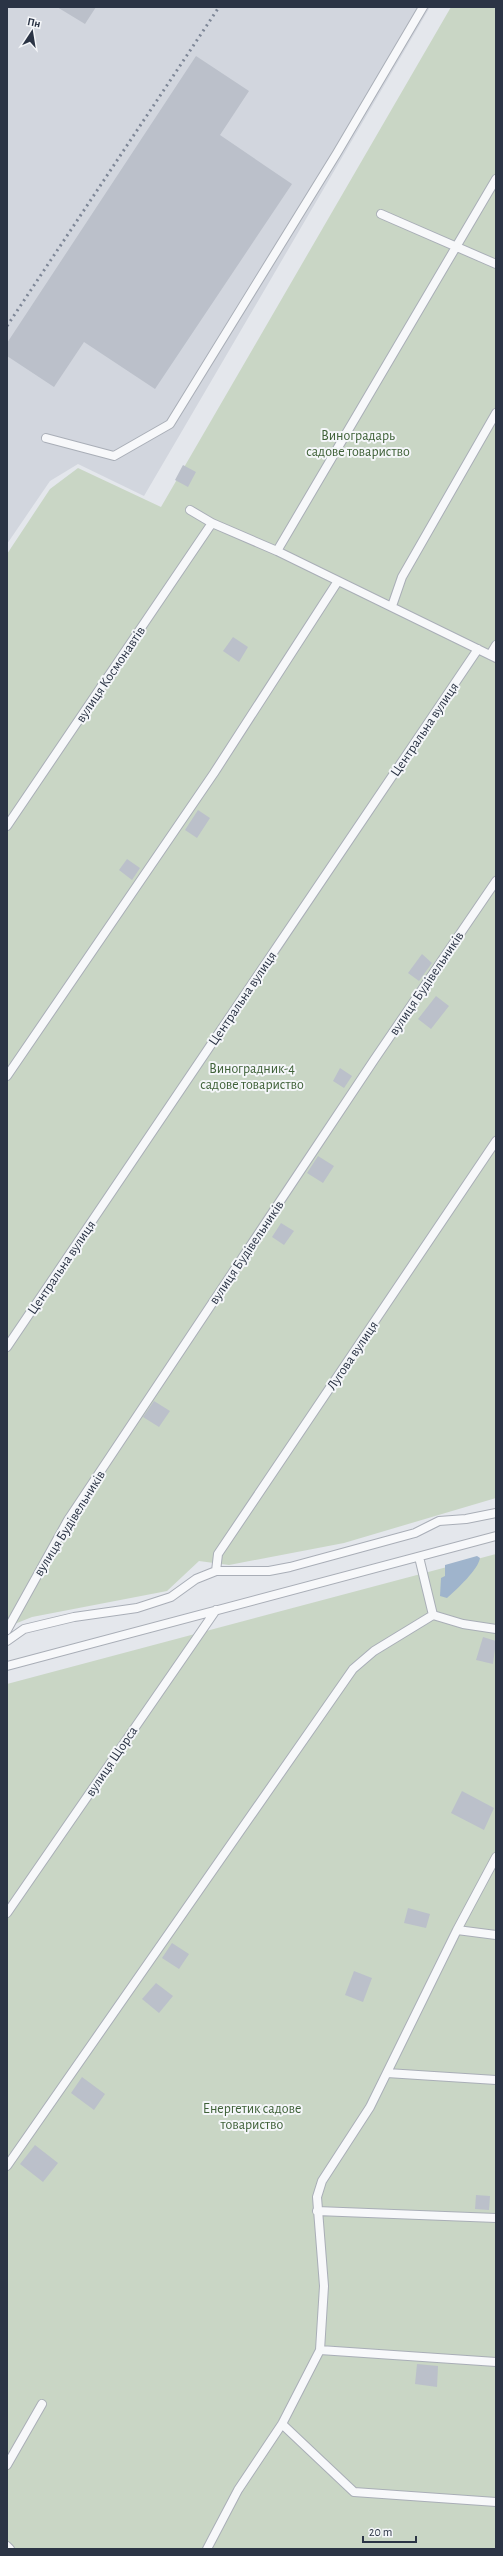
<svg xmlns="http://www.w3.org/2000/svg" width="503" height="2556" viewBox="0 0 503 2556" font-family="'Alegreya Sans',sans-serif">
	<style>
		.built { fill: #d2d6de }
		.green { fill: #c9d6c5 }
		.water { fill: #9fb4cc }
		.building { fill: #bbc0ca }
		.lines { fill: none; stroke-linecap: round; stroke-linejoin: round }
		.service-casing { stroke: #a9aeb7; stroke-width: 10 }
		.service { stroke: #f7f8fa; stroke-width: 8 }
		.rail { stroke: #7d8696; stroke-width: 3; stroke-dasharray: 2 4; stroke-linecap: butt }
		.labels { text-anchor: middle; stroke-width: 4; stroke-linejoin: round; paint-order: stroke }
		.park-label { font-size: 14px; fill: #3f6138; stroke: #f4f6f9 }
		.street-label { font-size: 14px; fill: #2b3445; stroke: #f4f6f9 }
	</style>
	<rect width="100%" height="100%" fill="#e4e7ec"/>
	<!-- built -->
	<path class="built" d="M7 7H430L144 496 78 464 50 481 7 544Z"/>
	<!-- green -->
	<path class="green" d="M451 7H496V1498L344 1543 229 1565 199 1561 167 1591 32 1617 7 1627V554L50 489 78 468 161 507Z
		M496 1554V2549H7V1684Z"/>
	<!-- water -->
	<path class="water" d="M477 1556 480 1558C478 1570 457 1589 447 1598L440 1596 441 1578 445 1576V1565Z"/>
	<!-- building -->
	<path class="building" d="M57 7H96L85 24Z
		M196 56 249 91 220 135 292 184 155 389 84 342 54 387 7 356V343Z
		M183 465 196 472 188 487 175 480Z
		M233 637 248 647 239 662 223 651Z
		M198 810 210 818 197 838 185 830Z
		M127 859 140 868 132 880 119 870Z
		M422 954 432 963 419 981 408 973Z
		M436 996 449 1006 431 1029 418 1019Z
		M340 1068 352 1076 344 1088 333 1081Z
		M318 1156 334 1166 323 1183 307 1173Z
		M281 1223 294 1231 284 1245 272 1237Z
		M154 1401 170 1411 159 1427 143 1417Z
		M483 1637 496 1641 493 1664 476 1660Z
		M462 1791 494 1808 484 1830 451 1813Z
		M408 1908 430 1914 426 1928 404 1923Z
		M172 1943 189 1954 179 1969 162 1958Z
		M354 1971 372 1978 363 2002 345 1995Z
		M156 1983 173 1996 159 2013 142 1999Z
		M82 2077 105 2094 94 2110 71 2093Z
		M35 2145 58 2163 43 2182 20 2164Z
		M476 2195 490 2196 489 2210 475 2209Z
		M417 2364 438 2366 437 2387 415 2384Z"/>
	<g class="lines">
		<!-- service casing -->
		<g class="service-casing">
			<path id="service" d="M381 214 496 264
				M46 438 114 456 170 424 337 153 423 7
				M190 510 212 523 277 551 496 658
				M277 551 496 179
				M392 606 402 577 496 413
				M490 655 496 645
				M7 826 212 523
				M7 1076 214 773 338 581
				M7 1347 478 649
				M216 1571 218 1554 496 1141
				M433 1615 463 1624 496 1629
				M7 1630 68 1520 374 1060 496 881
				M7 1641 24 1629 74 1617 137 1608 171 1597 196 1579 216 1571H269L290 1567 415 1533 439 1521 466 1519 496 1513
				M7 1666 496 1536
				M7 1913 216 1610
				M457 1930 496 1935
				M387 2073 496 2080
				M7 2166 353 1669 374 1651 433 1615 419 1557
				M317 2211 496 2218
				M320 2350 496 2362
				M282 2424 354 2492 496 2502
				M7 2465 42 2404
				M7 2546 10 2549
				M207 2549 238 2490 282 2424 320 2350 324 2286 317 2197 322 2181 370 2107 457 1930 496 1857"/>
		</g>
		<!-- service -->
		<use href="#service" class="service"/>
		<!-- rail -->
		<path class="rail" d="M7 326 219 7"/>
	</g>
	<g class="labels">
		<!-- park labels -->
		<g class="park-label">
			<text x="358" y="440">Виноградарь<tspan x="358" dy="16">садове товариство</tspan></text>
			<text x="252" y="1073">Виноградник-4<tspan x="252" dy="16">садове товариство</tspan></text>
			<text x="252" y="2113">Енергетик садове<tspan x="252" dy="16">товариство</tspan></text>
		</g>
		<!-- street labels -->
		<g class="street-label">
			<text transform="translate(110 674) rotate(-56)" y="5">вулиця Космонавтів</text>
			<text transform="translate(424 729) rotate(-56)" y="5">Центральна вулиця</text>
			<text transform="translate(426 983) rotate(-56)" y="5">вулиця Будівельників</text>
			<text transform="translate(242 998) rotate(-56)" y="5">Центральна вулиця</text>
			<text transform="translate(246 1252) rotate(-56)" y="5">вулиця Будівельників</text>
			<text transform="translate(61 1267) rotate(-56)" y="5">Центральна вулиця</text>
			<text transform="translate(352 1355) rotate(-56)" y="5">Лугова вулиця</text>
			<text transform="translate(69 1523) rotate(-58)" y="5">вулиця Будівельників</text>
			<text transform="translate(111 1761) rotate(-56)" y="5">вулиця Щорса</text>
		</g>
	</g>
	<!-- border -->
	<rect width="503" height="2556" fill="none" stroke="#2b3445" stroke-width="16"/>
	<!-- north arrow -->
	<g transform="translate(32 32) rotate(12)" stroke="#f4f6f9" stroke-width="3" paint-order="stroke">
	<path d="M0-3L7 15L0 10L-7 15Z" fill="#2b3445"/>
	<text y="-6" font-size="11" font-weight="bold" text-anchor="middle" fill="#2b3445">Пн</text>
	</g>
	<!-- scale -->
	<path d="M363 2536v6h53v-6" fill="none" stroke="#2b3445" stroke-width="2"/>
	<text x="369" y="2536" font-size="12" fill="#2b3445" stroke="#f4f6f9" stroke-width="3" paint-order="stroke">20 m</text>
</svg>
